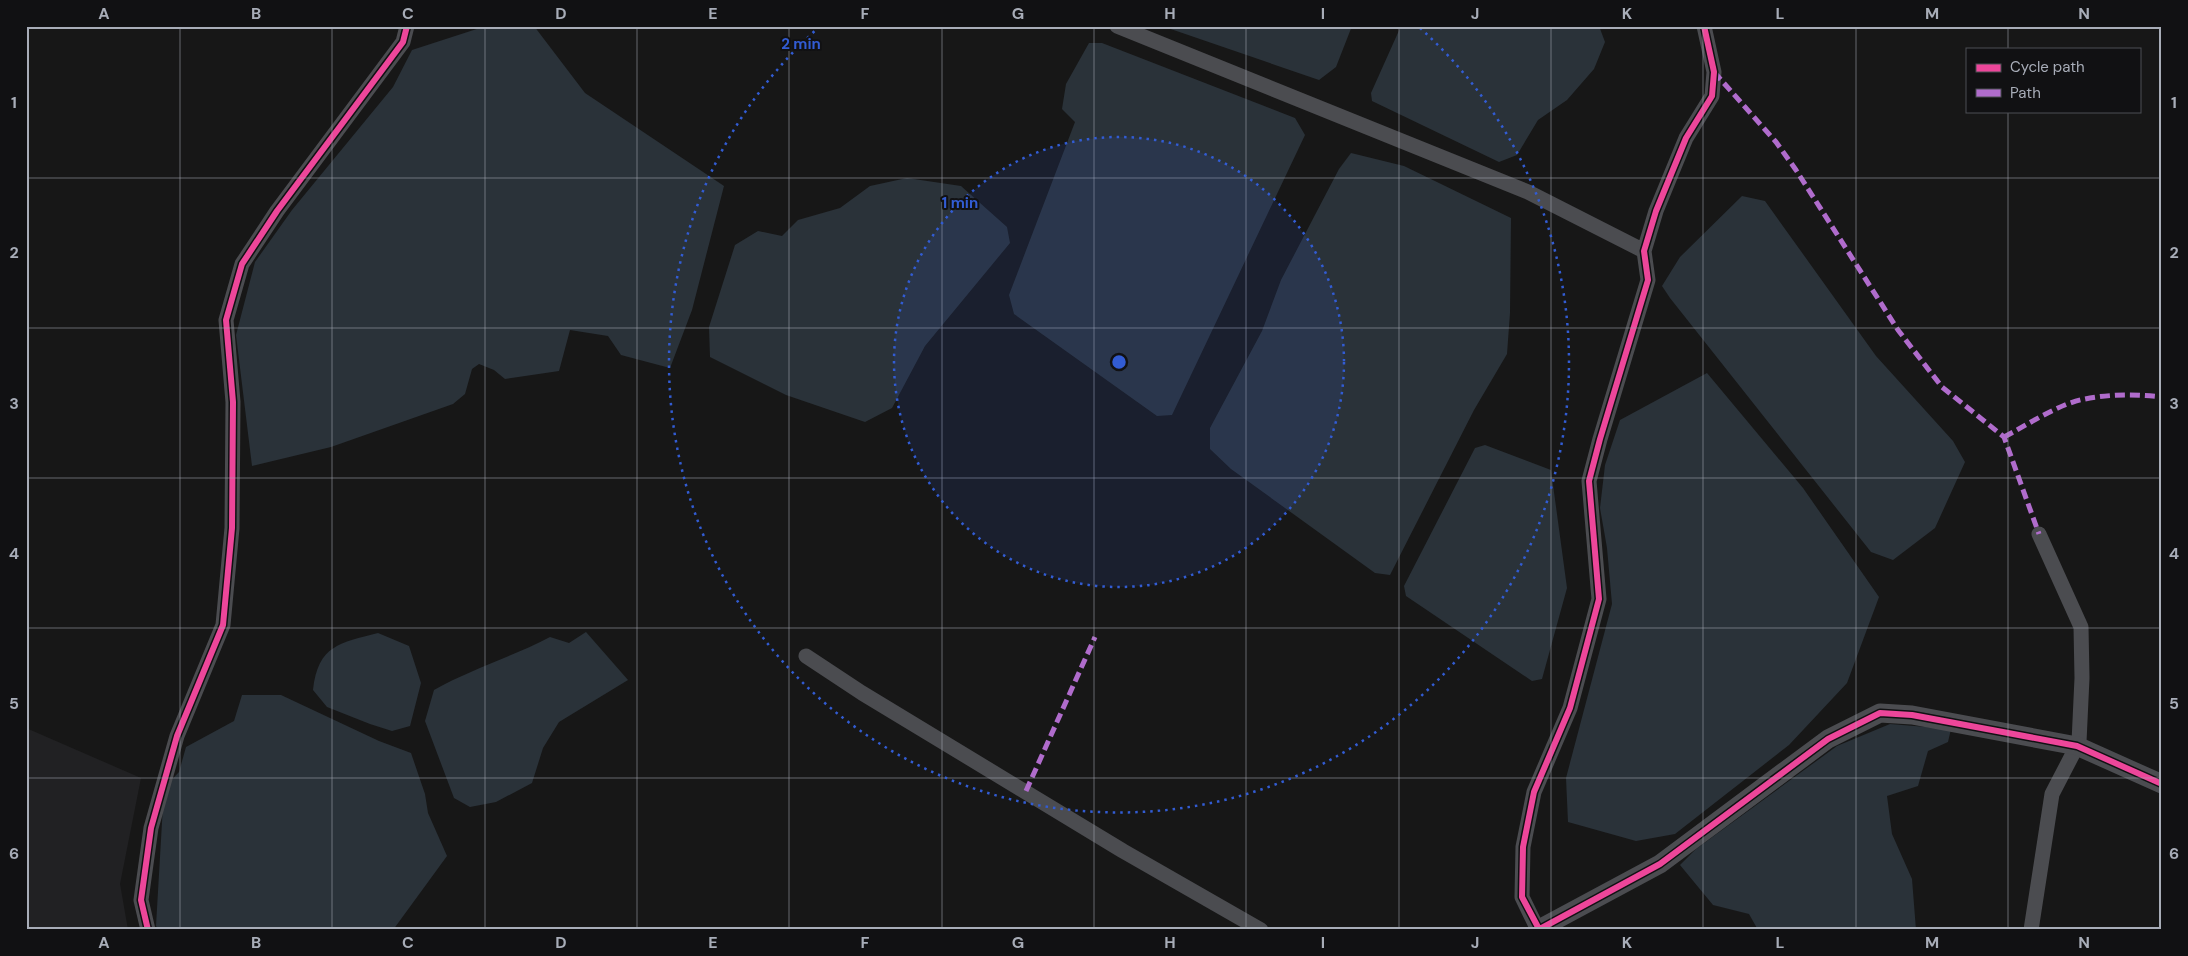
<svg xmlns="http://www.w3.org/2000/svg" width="2188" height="956" viewBox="0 0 2188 956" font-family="'DM Sans',sans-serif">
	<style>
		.built { fill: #212123 }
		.water { fill: #2a3239 }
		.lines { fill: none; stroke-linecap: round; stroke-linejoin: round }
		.minor { stroke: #4b4c50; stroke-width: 15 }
		.tertiary { stroke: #4b4c50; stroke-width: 19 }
		.quiet { stroke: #b06ccc; stroke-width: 5; stroke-dasharray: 10 5; stroke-linecap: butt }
		.cycleway-casing { stroke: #111113; stroke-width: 9 }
		.cycleway { stroke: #ed469a; stroke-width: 6 }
		.grid { fill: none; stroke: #a8adb8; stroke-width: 1; stroke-opacity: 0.55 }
		.ring { fill: none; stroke: #325cd3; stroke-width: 2.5; stroke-dasharray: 2.5 5 }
		.centre { fill: #325cd3; stroke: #111113; stroke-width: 2.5 }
		.ring-label { font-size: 15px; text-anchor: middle; font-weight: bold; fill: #325cd3; stroke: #111113; stroke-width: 4; stroke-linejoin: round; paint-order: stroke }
		.neatline { fill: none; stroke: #a8adb8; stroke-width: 2 }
		.grid-label { font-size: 16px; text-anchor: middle; font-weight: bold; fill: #a8adb8 }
	</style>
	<rect width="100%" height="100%" fill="#171717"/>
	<!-- built -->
	<path class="built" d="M26 728 141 778 120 884 128 930H26Z"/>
	<!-- water -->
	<path class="water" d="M486 26H534L585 93 724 186 692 310 670 368 621 355 608 336 570 330 559 371 505 379 494 370 479 364 472 369 465 394 453 404 331 447 252 466 236 335 255 262 292 210 393 87 412 50Z
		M1162 26H1352L1336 67 1319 80Z
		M1401 26H1599L1605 42 1594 69 1567 100 1538 120 1517 155 1499 162 1372 101 1371 93Z
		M1089 43H1102L1295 118 1305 135 1172 415 1157 416 1014 314 1009 295 1075 122 1062 109 1066 84Z
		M1351 153 1404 166 1511 218 1510 313 1507 354 1474 410 1390 575 1375 573 1231 469 1210 449V428L1262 331 1281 280 1339 169Z
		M907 178 961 186 1007 227 1010 243 925 346 892 408 865 422 786 395 710 357 709 327 735 245 758 231 782 236 798 220 840 208 870 186Z
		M1742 196 1765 201 1876 356 1953 441 1965 462 1935 528 1893 560 1871 552 1670 298 1662 286 1680 257Z
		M1707 373 1803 488 1879 597 1847 683 1789 745 1675 834 1636 841 1568 822 1566 778 1612 604 1607 548 1600 508 1605 465 1620 420Z
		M1485 445 1551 470 1567 588 1542 679 1532 681 1406 596 1404 586 1475 448Z
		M586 632 628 680 559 722 543 748 532 783 496 802 470 807 454 798 425 721 434 690C471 669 512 657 550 637L569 643Z
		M378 633 409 646 421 683 410 726 392 731 370 724 327 707 313 690C318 645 340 643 378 633Z
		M242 695H281L379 741 411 753 425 794 428 813 447 856 393 930H159L156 926 164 788 179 772 186 747 234 721Z
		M1890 724 1951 729 1948 742 1928 751 1918 786 1887 796 1892 834 1912 879 1916 930H1758L1749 914 1713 905 1680 865 1696 849 1837 746Z"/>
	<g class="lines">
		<!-- minor -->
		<path class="minor" d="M1117 26 1528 192 1644 251
			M806 656 862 693 1123 851 1261 930
			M148 930 141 900 151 828 177 736 223 625 232 528 233 402 226 320 242 264 277 211 403 42 407 26
			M1538 930 1522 897 1523 847 1534 792 1570 708 1599 599 1589 481 1600 439 1648 280 1644 251 1656 211 1686 138 1712 96 1714 72 1704 26
			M2031 930 2052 794 2079 742 2082 678 2081 627 2039 534"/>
		<!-- tertiary -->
		<path class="tertiary" d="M1539 929 1660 864 1828 739 1880 713 1912 715 2077 746 2162 784"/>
		<!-- quiet -->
		<path class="quiet" d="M1714 72 1776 142 1796 170 1898 330 1942 387 2004 437 2039 534
			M2004 437C2027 425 2060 403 2085 399 2110 394 2136 394 2162 397
			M1026 791 1095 637"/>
		<!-- cycleway casing -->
		<g class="cycleway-casing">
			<path id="cycleway" d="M1539 929 1522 897 1523 847 1534 792 1570 708 1599 599 1589 481 1600 439 1648 280 1644 251 1656 211 1686 138 1712 96 1714 72 1704 26
				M148 930 141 900 151 828 177 736 223 625 232 528 233 402 226 320 242 264 277 211 403 42 407 26
				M1538 930 1660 864 1828 739 1880 713 1912 715 2077 746 2162 784"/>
		</g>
		<!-- cycleway -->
		<use href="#cycleway" class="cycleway"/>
	</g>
	<!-- grid -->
	<path class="grid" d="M180 26V930M332 26V930M485 26V930M637 26V930M789 26V930M942 26V930M1094 26V930M1246 26V930M1399 26V930M1551 26V930M1703 26V930M1856 26V930M2008 26V49M2008 111V930M26 178H2162M26 328H2162M26 478H2162M26 628H2162M26 778H2162"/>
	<!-- distance rings -->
	<circle cx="1119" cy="362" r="225" fill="#325cd3" fill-opacity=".12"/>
	<g class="ring">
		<circle cx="1119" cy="362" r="225"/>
		<path d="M1420 28A450 450 0 1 1 818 28"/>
	</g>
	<circle cx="1119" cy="362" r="8" class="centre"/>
	<g class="ring-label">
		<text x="801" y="49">2 min</text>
		<text x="960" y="208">1 min</text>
	</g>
	<!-- border -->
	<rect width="2188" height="956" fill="none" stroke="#111113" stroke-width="55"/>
	<!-- legend -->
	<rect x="1966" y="48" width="175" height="65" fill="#111113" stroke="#4d4f55"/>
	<rect x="1976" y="64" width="25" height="8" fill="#ed469a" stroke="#4d4f55"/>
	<text x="2010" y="72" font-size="15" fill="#a8adb8">Cycle path</text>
	<rect x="1976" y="89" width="25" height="8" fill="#b06ccc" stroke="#4d4f55"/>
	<text x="2010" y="98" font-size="15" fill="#a8adb8">Path</text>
	<rect x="28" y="28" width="2132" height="900" class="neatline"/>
	<g class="grid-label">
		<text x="104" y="19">A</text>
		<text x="256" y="19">B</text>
		<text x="408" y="19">C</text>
		<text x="561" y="19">D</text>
		<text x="713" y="19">E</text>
		<text x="865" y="19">F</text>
		<text x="1018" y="19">G</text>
		<text x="1170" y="19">H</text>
		<text x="1323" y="19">I</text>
		<text x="1475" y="19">J</text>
		<text x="1627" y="19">K</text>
		<text x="1780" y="19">L</text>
		<text x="1932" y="19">M</text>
		<text x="2084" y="19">N</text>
		<text x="14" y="108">1</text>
		<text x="2174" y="108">1</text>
		<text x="14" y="258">2</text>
		<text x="2174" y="258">2</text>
		<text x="14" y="409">3</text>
		<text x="2174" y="409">3</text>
		<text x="14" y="559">4</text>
		<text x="2174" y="559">4</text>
		<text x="14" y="709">5</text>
		<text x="2174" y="709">5</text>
		<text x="14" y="859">6</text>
		<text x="2174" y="859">6</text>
		<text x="104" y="948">A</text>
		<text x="256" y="948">B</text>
		<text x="408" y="948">C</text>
		<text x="561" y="948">D</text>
		<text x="713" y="948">E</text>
		<text x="865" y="948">F</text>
		<text x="1018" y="948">G</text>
		<text x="1170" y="948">H</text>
		<text x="1323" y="948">I</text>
		<text x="1475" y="948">J</text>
		<text x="1627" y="948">K</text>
		<text x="1780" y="948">L</text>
		<text x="1932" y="948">M</text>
		<text x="2084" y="948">N</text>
	</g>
</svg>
